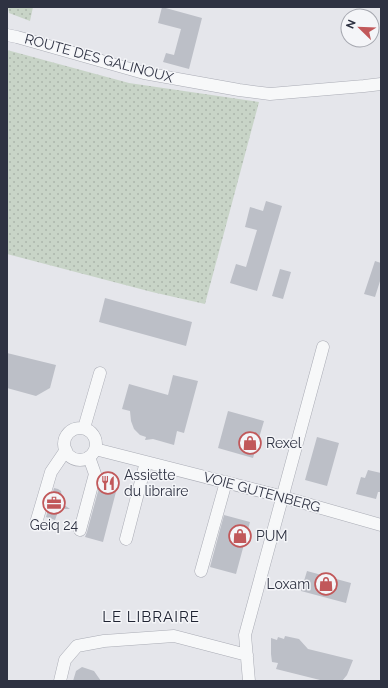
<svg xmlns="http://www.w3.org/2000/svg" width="388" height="688" viewBox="0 0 388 688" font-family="Raleway,sans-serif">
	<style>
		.grass { fill: url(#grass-dots) }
		.building { fill: #bcbfc7 }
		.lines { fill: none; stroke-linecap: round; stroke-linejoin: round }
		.minor-casing { stroke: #aaacb5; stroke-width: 13 }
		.minor { stroke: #f7f8f9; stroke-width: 12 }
		.labels { text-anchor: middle; stroke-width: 3; stroke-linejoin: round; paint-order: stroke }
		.street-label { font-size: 14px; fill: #2e3242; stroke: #f4f5f8 }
		.poi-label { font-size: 14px; fill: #2e3242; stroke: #f4f5f8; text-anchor: start }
		.neighbourhood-label { font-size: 15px; letter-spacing: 1px; fill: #202433; stroke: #f4f5f8 }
	</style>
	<defs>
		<pattern id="grass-dots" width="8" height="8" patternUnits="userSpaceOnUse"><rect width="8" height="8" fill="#c8d4c7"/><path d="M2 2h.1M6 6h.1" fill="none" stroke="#acb6ac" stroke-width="1.8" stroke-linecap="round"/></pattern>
	</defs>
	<rect width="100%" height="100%" fill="#e5e6eb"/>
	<!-- grass -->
	<path class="grass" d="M8 7H33L30 21 9 13Z
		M7 50 129 83 259 102 205 304 152 292 7 254Z"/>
	<!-- building -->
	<path class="building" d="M162 7 202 18 189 69 163 62 166 53 174 55 181 29 158 23Z
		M266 201 282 206 257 291 230 283 236 264 246 267 257 230 245 227 250 207 263 211Z
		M375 261 381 263V278L375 297 364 294Z
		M280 269 291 272 283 299 272 296Z
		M105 298 192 322 186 346 99 322Z
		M7 353 56 365 50 388 36 396 7 388Z
		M173 375 198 381 184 433 177 431 174 445 153 439 145 440 146 437 140 435 134 429 131 421 130 411 122 409 129 384 168 395Z
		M228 411 264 421 253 458 218 448Z
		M317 437 339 443 327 486 305 480Z
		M368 470 381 473V492H378L376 499 356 494 361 477 365 478Z
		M100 484 117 488 103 542 85 537 87 532Z
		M54 488 58 489 61 491 62 497 60 502 70 509H59L55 520 46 517Z
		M224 515 250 522 236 574 210 567Z
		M307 571 351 583 346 603 301 591Z
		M285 636 299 639 308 649 353 660 347 675 342 681H324L276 669 278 663 272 662 271 654V638L277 640 278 637 284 639Z
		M82 667 94 671 101 681H73L76 671Z"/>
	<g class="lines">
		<!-- minor casing -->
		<g class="minor-casing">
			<path id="minor" d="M7 35 17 37 144 73 239 90 270 94 364 86 381 84
				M84 428 100 373
				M64 444a16 16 0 1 1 32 0a16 16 0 1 1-32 0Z
				M95 449 272 494 381 525
				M36 523 51 472 66 450
				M80 530 95 474 89 457
				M126 539 146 462
				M201 571 226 482
				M60 681 65 660 77 646 104 641 174 636 247 655
				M249 681 245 635 323 347"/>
		</g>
		<!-- minor -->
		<use href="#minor" class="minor"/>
	</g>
	<!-- icons -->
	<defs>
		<g id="shop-ring" transform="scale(1.15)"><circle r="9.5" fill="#f4f5f8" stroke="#c1585a" stroke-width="1.5"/><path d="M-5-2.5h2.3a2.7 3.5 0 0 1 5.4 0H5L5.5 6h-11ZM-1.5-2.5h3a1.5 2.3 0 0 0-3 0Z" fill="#c1585a"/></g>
		<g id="restaurant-ring" transform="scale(1.15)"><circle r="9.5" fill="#f4f5f8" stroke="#c1585a" stroke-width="1.5"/><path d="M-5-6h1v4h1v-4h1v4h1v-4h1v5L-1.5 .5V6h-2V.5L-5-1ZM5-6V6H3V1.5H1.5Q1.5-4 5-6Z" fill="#c1585a"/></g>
		<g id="office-ring" transform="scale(1.15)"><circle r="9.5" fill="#f4f5f8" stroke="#c1585a" stroke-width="1.5"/><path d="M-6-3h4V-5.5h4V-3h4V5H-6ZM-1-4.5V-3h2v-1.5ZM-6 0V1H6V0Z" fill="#c1585a"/></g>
	</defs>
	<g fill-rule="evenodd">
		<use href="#shop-ring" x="250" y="443"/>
		<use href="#restaurant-ring" x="108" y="483"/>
		<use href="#office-ring" x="54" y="503"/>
		<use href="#shop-ring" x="240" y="536"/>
		<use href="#shop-ring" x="326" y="584"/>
	</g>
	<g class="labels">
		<!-- street labels -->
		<g class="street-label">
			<text transform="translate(99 58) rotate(15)" y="5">ROUTE DES GALINOUX</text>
			<text transform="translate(262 492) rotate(15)" y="5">VOIE GUTENBERG</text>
		</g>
		<!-- poi labels -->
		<g class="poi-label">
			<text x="266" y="448">Rexel</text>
			<text x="124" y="480">Assiette<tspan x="124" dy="16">du libraire</tspan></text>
			<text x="54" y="530" text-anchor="middle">Geiq 24</text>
			<text x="256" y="541">PUM</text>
			<text x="310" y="589" text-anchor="end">Loxam</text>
		</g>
		<!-- neighbourhood labels -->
		<g class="neighbourhood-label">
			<text x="151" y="622">LE LIBRAIRE</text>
		</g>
	</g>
	<!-- border -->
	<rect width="388" height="688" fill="none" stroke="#2e3242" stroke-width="16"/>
	<!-- north arrow -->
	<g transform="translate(360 28) rotate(293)"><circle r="19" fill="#f4f5f8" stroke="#a5a7af"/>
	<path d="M0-3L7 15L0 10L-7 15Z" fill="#c1585a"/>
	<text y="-6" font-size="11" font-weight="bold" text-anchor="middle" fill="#2e3242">N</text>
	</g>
</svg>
